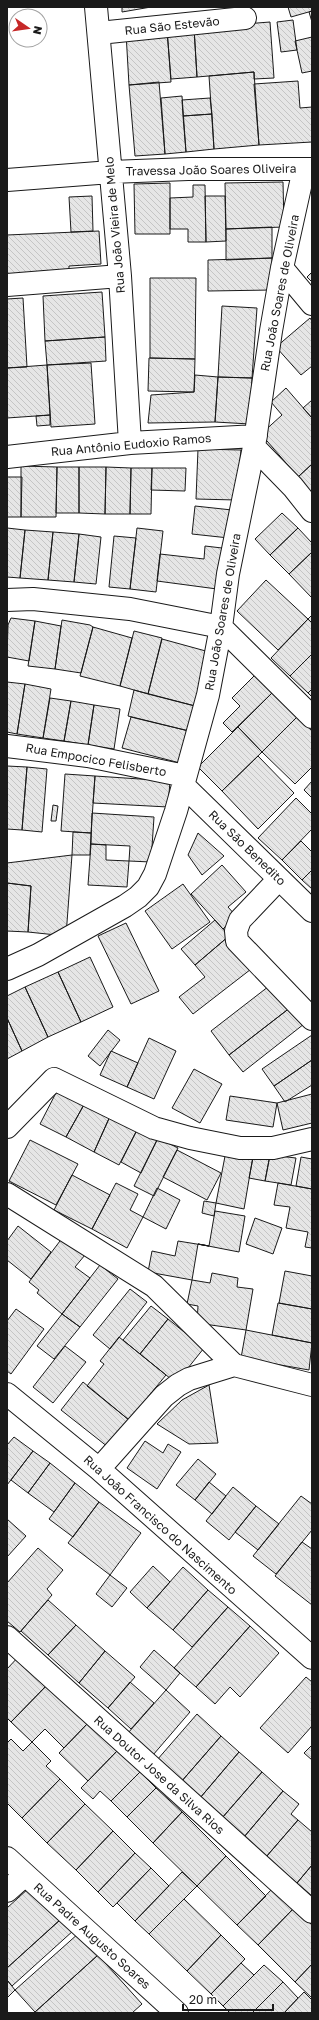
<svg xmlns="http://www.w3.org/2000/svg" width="319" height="2020" viewBox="0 0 319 2020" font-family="'Golos Text',sans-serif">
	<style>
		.building { fill: url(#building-back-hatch); stroke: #1a1a1a }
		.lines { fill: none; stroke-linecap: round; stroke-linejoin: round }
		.minor-casing { stroke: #1a1a1a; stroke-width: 24 }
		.minor { stroke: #fff; stroke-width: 22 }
		.labels { text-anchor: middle; stroke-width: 3; stroke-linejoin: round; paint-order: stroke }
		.street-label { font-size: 12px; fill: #1a1a1a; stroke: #fff }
	</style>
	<defs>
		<pattern id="building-back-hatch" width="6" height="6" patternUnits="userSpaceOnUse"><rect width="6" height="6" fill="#e6e6e6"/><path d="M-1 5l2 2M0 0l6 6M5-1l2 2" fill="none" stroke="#c5c5c5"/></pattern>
	</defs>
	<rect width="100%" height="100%" fill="#fff"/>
	<!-- building -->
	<path class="building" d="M122 7H151L122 12Z
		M288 7H312V11L291 17Z
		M312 11V22L309 12Z
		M293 20 297 50 281 52 277 22Z
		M270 22 274 78 254 79V72L197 77 194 28Z
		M194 28 197 77 171 79 167 30Z
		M167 30 171 82 129 85 126 33Z
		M312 37V71L302 73 295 41Z
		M254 72 259 145 214 149 209 76Z
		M298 81 300 108 312 107V142L259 145 254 84Z
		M159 82 165 154 135 156 129 85Z
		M182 96 186 152 165 154 161 98Z
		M210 98 212 114 183 116 182 100Z
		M212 114 214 149 186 152 183 116Z
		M283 182 284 227 226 229 225 183Z
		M170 183V234H135L134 184Z
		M193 185H205L206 242H188V229H170V198L193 197Z
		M92 196 93 231 71 232 69 197Z
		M205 196H225L226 241 206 242Z
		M272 227V258L226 260V229Z
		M99 231 101 264 69 266V274L7 278V235Z
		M272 258V290L208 291V260Z
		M312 272V282L307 277Z
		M150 278H196L195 359 150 358Z
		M102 292 105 337 45 341 43 296Z
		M23 298 27 367 7 368V299Z
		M222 306 257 308 252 378 218 377Z
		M310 318 312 321V366L301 375 276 347Z
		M105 337 106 361 47 365 45 341Z
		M149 358 195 359 194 392 148 391Z
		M91 363 95 424 51 427 47 365Z
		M47 365 50 415 7 418V368Z
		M195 375 218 377 215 422 148 423 151 395 194 392Z
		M218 377 252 378 250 424 215 422Z
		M286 388 312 418V464L298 477 261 434 282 415 271 402Z
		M312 400V418L303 408Z
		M50 415V425L37 426 36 416Z
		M198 449 241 450 236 500 196 499Z
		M312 464V493L298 477Z
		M21 466 57 467 56 517H21Z
		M57 467H79V513H56Z
		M79 467H106L105 514 79 513Z
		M106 467 131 468 130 514H105Z
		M131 468H152L151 514H130Z
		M152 468H186L185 491 151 490Z
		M7 477H22L21 517H7Z
		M195 506 232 510 229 538 192 534Z
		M282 513 298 528 270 555 255 539Z
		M7 528 25 530 20 578 7 577Z
		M137 528 163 531 156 592 130 589Z
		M298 528 312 543V552L289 574 270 555Z
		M25 530 53 532 48 580 20 578Z
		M53 532 79 534 74 582 48 580Z
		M79 534 101 537 96 584 74 582Z
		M114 536 136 538 130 589 109 587Z
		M205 546 222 548 217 589 157 581 160 554 204 559Z
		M311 553 312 554V598L289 574Z
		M266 580 308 619 278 650 237 611Z
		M312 615V623L308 619Z
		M11 618 35 621 29 661 7 657 8 625Z
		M308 619 312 623V654L290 676 271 658Z
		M62 620 90 625 93 627 81 673 55 669Z
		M35 621 61 626 55 669 28 666Z
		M93 627 132 638 120 686 80 676Z
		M134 631 162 638 148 694 120 686Z
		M162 639 213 653 199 707 148 694Z
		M312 654V689L308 693 290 676Z
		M256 674 274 691 232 732 223 723 240 706 232 698Z
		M7 682 25 684 17 734 7 732Z
		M25 684 51 689 43 738 17 734Z
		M312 689V697L308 693Z
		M134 690 199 707 193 732 128 716Z
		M274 691 298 716 262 752 238 727Z
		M50 698 71 701 64 741 43 738Z
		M71 701 94 705 88 745 64 741Z
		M94 705 120 709 114 749 88 745Z
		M298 716 312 731V767L295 784 262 752Z
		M131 717 193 732 184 764 122 748Z
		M238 727 262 752 222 791 198 767Z
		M258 756 294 793 258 829 222 791Z
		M7 766 27 767 22 830 7 829Z
		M27 767 47 769 42 832 22 830Z
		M65 774 95 776 91 833 61 831Z
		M95 776 170 781 168 807 93 803Z
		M312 781V798L304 790Z
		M296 798 312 814V829L282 860 258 838Z
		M53 805 58 806 56 821H51Z
		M92 813 154 817 151 862 129 861 130 846 91 844Z
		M73 832 91 833 90 855H72Z
		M198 833 224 856 202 875 188 855Z
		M301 841 312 852V870L302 880 282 860Z
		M91 844 106 845V860L129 861 127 887 88 885Z
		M72 855 66 936 28 932 31 886 7 883V863Z
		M222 865 246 892 228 907 236 916 223 929 191 894Z
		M312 870V889L302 880Z
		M7 883 31 886 28 932 7 931Z
		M183 884 210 922 172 949 145 911Z
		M215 920 229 936 195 965 181 949Z
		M126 923 159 991 131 1004 98 936Z
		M229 936 255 966 193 1014 179 997 205 977 195 965Z
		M90 957 113 1007 81 1022 58 972Z
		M58 972 81 1022 48 1037 25 987Z
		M273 983 291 1007 229 1055 211 1031Z
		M25 987 48 1037 22 1051 7 1018V996Z
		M291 1007 304 1024 243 1072 229 1055Z
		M7 1018 22 1051 7 1059Z
		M108 1030 120 1040 100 1066 88 1056Z
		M312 1035V1060L274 1086 262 1069Z
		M149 1038 176 1051 154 1099 127 1087Z
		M111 1051 138 1063 127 1087 100 1075Z
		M312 1060V1085L285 1102 274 1086Z
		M194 1069 222 1084 200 1123 172 1108Z
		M59 1087 86 1101 66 1137 40 1124Z
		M312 1094V1123L283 1130 277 1103Z
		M230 1096 277 1103 273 1127 226 1120Z
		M86 1101 111 1114 94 1152 66 1137Z
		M111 1114 138 1128 119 1165 94 1152Z
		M138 1128 158 1138 141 1173 121 1162Z
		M158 1138 178 1148 154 1196 134 1186Z
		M30 1140 78 1164 56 1205 9 1181Z
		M177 1150 221 1173 207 1200 163 1177Z
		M226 1151 253 1156 244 1209 216 1203Z
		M254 1153 270 1155 265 1181 249 1178Z
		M270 1155 296 1158 291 1185 265 1181Z
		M301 1157 312 1159V1189L296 1186Z
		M72 1175 110 1195 92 1229 54 1210Z
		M116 1183 138 1194 130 1210 143 1217 127 1248 92 1229Z
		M278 1183 312 1189V1248L305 1247 308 1232 286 1228 290 1207 274 1205Z
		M157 1188 180 1200 166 1229 143 1217Z
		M204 1201 216 1203 214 1216 202 1213Z
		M215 1211 245 1216 239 1252 198 1244 209 1246Z
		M255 1218 282 1228 273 1254 246 1244Z
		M18 1226 51 1252 31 1279 7 1260V1241Z
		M63 1237 85 1255 75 1267 90 1278 62 1314 37 1293 39 1290 29 1282Z
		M178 1241 209 1246 198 1244 192 1280 148 1272 152 1251 175 1256Z
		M100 1265 118 1279 80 1327 62 1314Z
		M285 1271 312 1276V1309L279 1303Z
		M212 1273 238 1278 237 1287 253 1289 246 1330 197 1323 198 1306 187 1304 192 1280 210 1283Z
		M130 1289 147 1302 110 1349 93 1335Z
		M278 1303 312 1309V1343L272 1335Z
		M151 1306 168 1319 140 1354 123 1340Z
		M16 1309 44 1329 11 1374 7 1371V1321Z
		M62 1314 80 1327 54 1359 37 1346Z
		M168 1319 204 1348 176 1383 140 1354Z
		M246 1330 312 1343 309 1370 241 1358Z
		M119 1337 166 1375 129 1420 87 1386 104 1364 100 1361Z
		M65 1346 86 1362 53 1403 33 1387Z
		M83 1382 129 1420 108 1447 61 1410Z
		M209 1385 218 1443 189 1444 157 1424 182 1400Z
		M14 1437 33 1451 7 1485V1445Z
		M145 1441 163 1453 168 1444 181 1452 157 1489 127 1468Z
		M33 1451 50 1463 28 1493 11 1480Z
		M198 1459 216 1474 195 1500 176 1485Z
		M50 1463 75 1483 54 1512 28 1493Z
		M209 1482 226 1496 212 1514 195 1500Z
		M75 1483 99 1502 73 1537 49 1519Z
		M233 1487 256 1506 229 1540 206 1521Z
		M301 1496 312 1504V1530L276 1574 253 1556Z
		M99 1502 141 1533 110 1575 68 1543Z
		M256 1506 279 1524 258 1550 235 1532Z
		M7 1519 26 1536 7 1557Z
		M302 1542 312 1549V1605L275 1576Z
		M38 1548 63 1570 47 1589 52 1595 20 1632 7 1621V1583Z
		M153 1566 170 1582 147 1608 130 1592Z
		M183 1567 208 1590 173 1630 147 1608Z
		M110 1575 127 1588 112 1607 96 1594Z
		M208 1590 228 1607 192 1647 173 1630Z
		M48 1600 76 1625 48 1655 21 1631Z
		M228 1607 250 1626 196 1687 174 1668Z
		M76 1625 105 1651 79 1683 48 1655Z
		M250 1626 279 1653 240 1697 230 1687 215 1704 196 1687Z
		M154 1650 180 1673 166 1690 140 1667Z
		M105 1651 135 1677 108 1708 79 1683Z
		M20 1655 49 1683 11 1722 7 1718V1669Z
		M306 1677 312 1682V1726L288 1753 260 1728Z
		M130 1682 154 1703 131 1729 108 1708Z
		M49 1683 89 1722 64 1748 45 1729 32 1742 11 1722Z
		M166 1690 190 1712 153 1755 128 1733Z
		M197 1714 221 1736 181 1782 157 1760Z
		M89 1722 118 1750 88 1781 59 1753Z
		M221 1736 239 1752 200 1798 181 1782Z
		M11 1739 23 1751 32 1742 51 1761 46 1766 60 1779 22 1818 7 1803V1743Z
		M312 1745V1760L304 1753Z
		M118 1750 140 1772 111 1801 100 1791 93 1799 81 1788Z
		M239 1752 262 1772 222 1818 200 1798Z
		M140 1772 156 1788 127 1817 111 1801Z
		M262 1772 283 1791 244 1837 222 1818Z
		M60 1779 85 1804 47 1843 22 1818Z
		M156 1788 182 1812 153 1843 127 1817Z
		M283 1791 299 1804 291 1814 298 1820 266 1857 244 1837Z
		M85 1804 113 1831 76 1870 47 1843Z
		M182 1812 226 1856 197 1886 153 1843Z
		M298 1820 312 1832V1865L297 1883 266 1857Z
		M113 1831 135 1853 98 1892 76 1870Z
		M135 1853 151 1868 113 1907 98 1892Z
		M226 1856 266 1896 237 1925 197 1886Z
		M312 1865V1896L297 1883Z
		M151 1868 169 1886 135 1921 117 1903Z
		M182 1872 197 1886 149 1934 135 1921Z
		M29 1888 59 1921 7 1968V1908Z
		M273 1888 294 1908 258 1945 237 1925Z
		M184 1899 221 1935 187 1971 149 1934Z
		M294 1908 312 1925V1964L295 1982 258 1945Z
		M63 1917 74 1930 12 1986 7 1980V1968Z
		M79 1933 98 1955 35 2012 15 1990Z
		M221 1935 245 1959 211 1994 187 1971Z
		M98 1955 142 2004 132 2013H34Z
		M241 1963 254 1975 223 2006 211 1994Z
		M312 1964V1998L295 1982Z
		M264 1965 283 1982 252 2013H230L223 2006Z
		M7 1980 15 1990 7 1998Z
		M283 1982 298 1998 284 2013H252Z
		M304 1992 312 2000V2013H284Z"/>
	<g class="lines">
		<!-- minor casing -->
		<g class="minor-casing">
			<path id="minor" d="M96 7 120 276 130 443
				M99 33 245 18
				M7 180 111 172 188 169H312
				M282 268 312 304
				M7 285 120 276
				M254 447 293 487 312 511
				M7 457 130 443 256 436
				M7 600 33 599 130 609 221 627 312 717
				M7 746 88 756 185 776
				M183 785 312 911
				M279 879 240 920 236 931 237 941 312 1019
				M7 969 38 955 125 906 138 897 148 887 155 874 176 811 208 695 221 627 228 574 254 447 271 331 282 268 304 169
				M7 1127 54 1079 154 1128 190 1138 240 1148H273L312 1139
				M7 1194 154 1286 234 1365
				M7 1394 99 1469 312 1658
				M99 1469 164 1396 178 1385 189 1379 234 1365 312 1385
				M7 1637 312 1912
				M7 1858 177 2013
				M7 1891 25 1875"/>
		</g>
		<!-- minor -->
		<use href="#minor" class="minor"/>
	</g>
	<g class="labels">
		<!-- street labels -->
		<g class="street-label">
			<text transform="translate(172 26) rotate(-6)" y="4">Rua São Estevão</text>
			<text transform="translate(211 170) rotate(-1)" y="4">Travessa João Soares Oliveira</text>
			<text transform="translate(115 225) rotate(-95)" y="4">Rua João Vieira de Melo</text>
			<text transform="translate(280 293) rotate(-79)" y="4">Rua João Soares de Oliveira</text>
			<text transform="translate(131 445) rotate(-5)" y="4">Rua Antônio Eudoxio Ramos</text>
			<text transform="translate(223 612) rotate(-80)" y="4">Rua João Soares de Oliveira</text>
			<text transform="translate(96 760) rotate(10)" y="4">Rua Empocico Felisberto</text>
			<text transform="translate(247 848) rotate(44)" y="4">Rua São Benedito</text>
			<text transform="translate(160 1525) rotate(42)" y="4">Rua João Francisco do Nascimento</text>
			<text transform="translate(159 1775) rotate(42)" y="4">Rua Doutor Jose da Silva Rios</text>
			<text transform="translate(92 1936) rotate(42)" y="4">Rua Padre Augusto Soares</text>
		</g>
	</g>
	<!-- border -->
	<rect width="319" height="2020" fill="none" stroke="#1a1a1a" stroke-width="16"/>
	<!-- north arrow -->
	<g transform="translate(28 28) rotate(103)"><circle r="19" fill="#ffffff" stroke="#a3a3a3"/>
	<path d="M0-3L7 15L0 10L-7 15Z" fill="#c62828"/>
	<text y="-6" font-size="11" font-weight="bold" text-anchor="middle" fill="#1a1a1a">N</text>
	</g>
	<!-- scale -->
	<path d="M183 2004v6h90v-6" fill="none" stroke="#1a1a1a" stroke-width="2"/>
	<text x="189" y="2004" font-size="12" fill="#1a1a1a" stroke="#ffffff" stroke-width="3" paint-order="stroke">20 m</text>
</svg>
